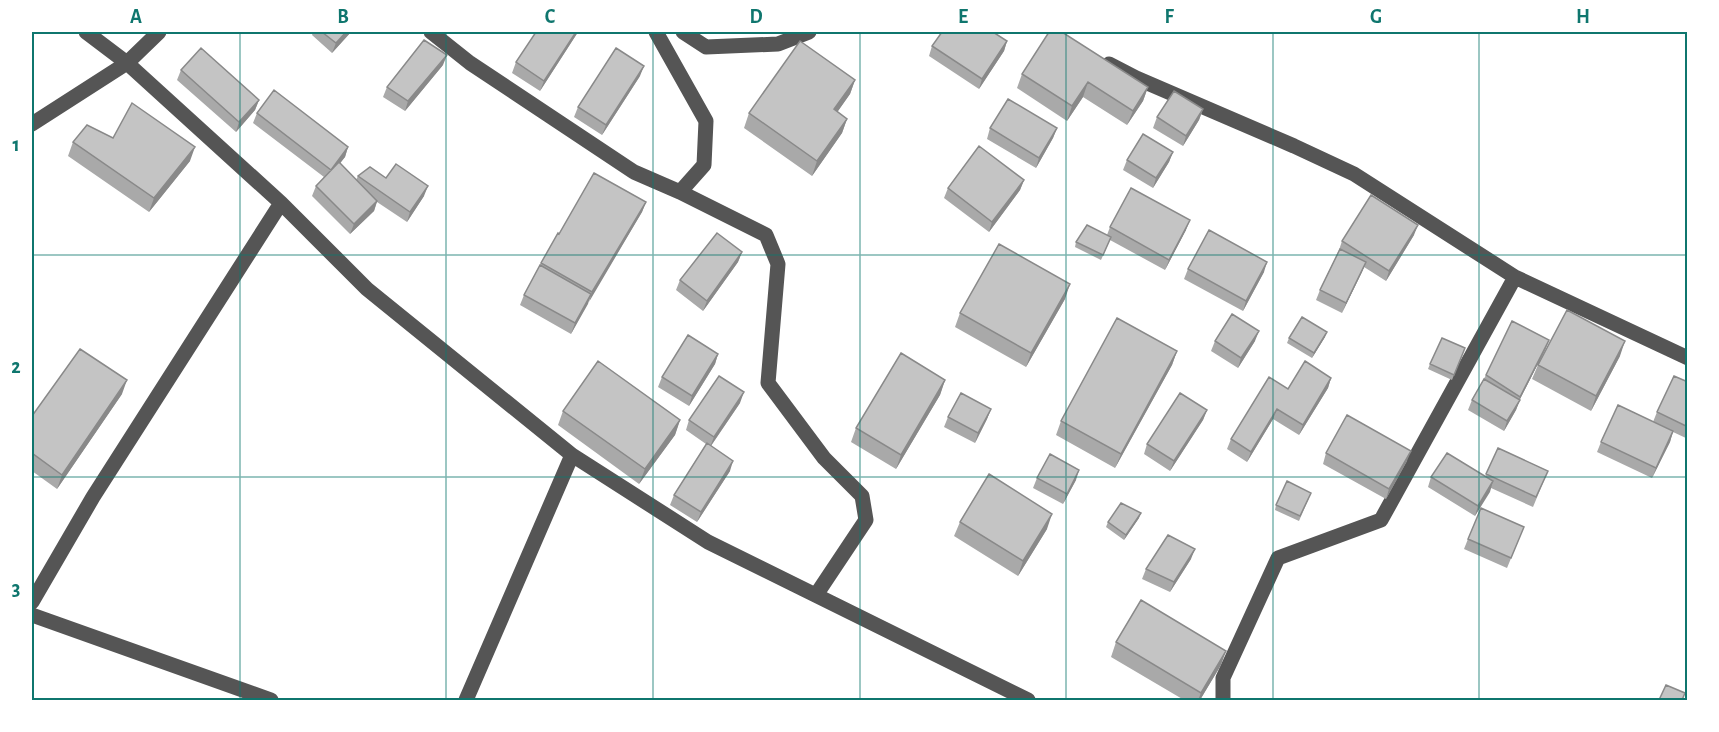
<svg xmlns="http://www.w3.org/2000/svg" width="1719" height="732" viewBox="0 0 1719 732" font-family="'Alegreya Sans',sans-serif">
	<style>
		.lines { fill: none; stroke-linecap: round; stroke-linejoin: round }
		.minor { stroke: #555; stroke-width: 15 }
		.wall { fill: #a9a9a9 }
		.shaded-wall { fill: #898989 }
		.building { fill: #c4c4c4; stroke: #898989; stroke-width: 1.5 }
		.grid { fill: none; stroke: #0f766e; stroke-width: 1.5; stroke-opacity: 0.55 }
		.neatline { fill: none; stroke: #0f766e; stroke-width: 2 }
		.grid-label { font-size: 20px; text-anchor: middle; font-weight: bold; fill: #0f766e }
	</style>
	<rect width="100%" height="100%" fill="#fff"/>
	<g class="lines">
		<!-- minor -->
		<path class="minor" d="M86 32 127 63 281 203 367 289 572 455 708 542 1028 700
			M431 32 470 63 634 172 680 192 704 165 706 121 656 32
			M683 32 706 47 778 44 809 32
			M1109 64 1136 78 1294 146 1354 174 1515 277 1688 358
			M32 124 127 63 159 32
			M680 192 766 235 778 264 768 383 824 458 862 496 866 520 816 595
			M32 602 93 497 281 203
			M32 615 271 700
			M466 700 572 455
			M1223 700V678L1278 558 1381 520 1515 277"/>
	</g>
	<!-- wall -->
	<path class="wall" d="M313 32H351L332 53 312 35Z
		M578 32 540 91 512 73 516 62Z
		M1007 41 1004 51 979 89 929 56 932 46Z
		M443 65 405 111 383 97 387 87Z
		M181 70 259 100 255 110 236 132 177 80Z
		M1022 74 1148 87 1143 101 1127 125 1083 97 1067 121 1017 88Z
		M640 76 602 135 574 117 578 107Z
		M855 80 850 94 837 112 847 119 842 133 812 176 744 128 749 113Z
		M1203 109 1199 120 1183 146 1153 128 1157 117Z
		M257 113 348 147 345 157 340 163 356 180 358 176 386 178 424 196 407 222 377 202 374 211 350 234 312 196 316 186 324 177 253 123Z
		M990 128H1057L1053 138 1036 168 987 139Z
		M113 138 190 161 149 212 68 156 73 142Z
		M1173 152 1169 162 1153 188 1123 170 1127 160Z
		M1024 180 1020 190 989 232 944 198 948 188Z
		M646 202 642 212 588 302 571 334 520 305 524 295 541 263 559 234Z
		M1110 227 1186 230 1165 270 1110 240 1101 260 1075 247 1076 242 1107 235Z
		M1414 235 1386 281 1364 267 1342 313 1316 300 1320 290 1339 250 1342 241Z
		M742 252 738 262 703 311 676 290 680 280Z
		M1188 269 1264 272 1243 311 1184 279Z
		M1065 299 1026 367 955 327 960 313Z
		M1325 337 1312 358 1287 343 1289 338Z
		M1549 340 1545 350 1520 399 1516 410 1504 431 1468 410 1472 400 1486 375Z
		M1215 341H1255L1238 368 1211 351Z
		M1465 348 1452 380 1428 369 1430 364Z
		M1177 351 1172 365 1115 468 1056 435 1061 421Z
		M718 354 715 364 689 406 658 387 662 377Z
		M1620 356 1591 411 1532 379 1538 365Z
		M1331 378 1328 388 1299 435 1273 419 1247 462 1227 449 1231 439 1288 389Z
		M945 380 940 395 896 469 851 442 856 428Z
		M1688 382V439L1673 432 1670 442 1652 478 1597 452 1601 442 1653 422 1657 412Z
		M122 394 57 489 32 471V416Z
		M740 403 711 446 730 471 697 522 670 505 674 495 706 444 686 430 689 420Z
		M991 409 987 419 975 443 944 427 948 417Z
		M1207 410 1203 420 1170 471 1144 454 1147 444Z
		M563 411 680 420 675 435 639 484 558 425Z
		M1498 448 1548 471 1533 507 1491 488 1475 516 1428 487 1431 477H1485Z
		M1326 453 1407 461 1386 499 1323 464Z
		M1037 478 1076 480 1063 504 1033 488Z
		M1309 498 1299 521 1275 510 1276 505Z
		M1139 518 1124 540 1106 527 1108 522Z
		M960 522 1047 529 1018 576 954 536Z
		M1524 527 1507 568 1464 549 1468 539Z
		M1191 559 1170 592 1142 579 1146 569Z
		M1688 594V603L1685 602Z
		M1116 642 1221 665 1200 700H1184L1111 657Z"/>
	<!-- shaded-wall -->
	<path class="shaded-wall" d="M346 32H351L332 53 336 43Z
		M576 32H578L540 91 544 81Z
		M1007 41 1004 51 979 89 982 79Z
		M447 55 443 65 405 111 408 101Z
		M644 66 640 76 602 135 606 125Z
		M855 80 850 94 829 124 834 109Z
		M1088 82 1083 97 1067 121 1072 106Z
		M1148 87 1143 101 1127 125 1133 111Z
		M259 100 255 110 236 132 239 122Z
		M1203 109 1199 120 1183 146 1186 136Z
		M847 119 842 133 812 176 817 161Z
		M1057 128 1053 138 1036 168 1039 158Z
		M195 147 190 161 149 212 154 198Z
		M348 147 345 157 327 180 331 170Z
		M1173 152 1169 162 1153 188 1156 178Z
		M1024 180 1020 190 989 232 992 222Z
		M428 186 424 196 407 222 410 212Z
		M377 201 374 211 350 234 354 224Z
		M646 202 642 212 589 302 592 292Z
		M1190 220 1186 230 1165 270 1169 260Z
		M1418 225 1414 235 1386 281 1389 271Z
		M742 252 738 262 703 311 707 301Z
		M1267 262 1264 272 1243 311 1246 301Z
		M1366 262 1362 272 1342 313 1346 303Z
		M1070 284 1065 299 1026 367 1031 353Z
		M591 294 588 304 571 334 575 323Z
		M1259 331 1255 341 1238 368 1241 358Z
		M1327 332 1325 337 1312 358 1314 353Z
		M1549 340 1545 350 1518 403 1520 400 1516 410 1504 431 1507 421 1517 405 1520 397Z
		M1625 341 1620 356 1591 411 1596 396Z
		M1177 351 1172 365 1115 468 1121 454Z
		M718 354 715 364 689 406 692 396Z
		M1331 378 1328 388 1299 435 1303 425Z
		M127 380 122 394 57 489 62 475Z
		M945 380 940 395 896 469 901 455Z
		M744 392 740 403 710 447 714 437Z
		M991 409 987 419 975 443 978 433Z
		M1277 409 1273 419 1247 462 1251 452Z
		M1207 410 1203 420 1170 471 1174 461Z
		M680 420 675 435 639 484 645 469Z
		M1673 431 1670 442 1652 478 1656 468Z
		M1411 451 1407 461 1386 499 1389 489Z
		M733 461 730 471 697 522 701 512Z
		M1079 470 1076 480 1063 504 1067 494Z
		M1493 481 1490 492 1475 516 1478 506Z
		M1141 513 1139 518 1124 540 1126 535Z
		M1052 514 1047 529 1018 576 1023 561Z
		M1195 549 1191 559 1170 592 1174 582Z
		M1226 651 1221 665 1200 700H1198L1201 693Z"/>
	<!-- building -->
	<path class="building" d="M322 32H346L336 43Z
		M536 32H576L544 81 516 62Z
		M942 32H993L1007 41 982 79 932 46Z
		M1049 32H1062L1148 87 1133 111 1088 82 1072 106 1022 74Z
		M424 40 447 55 408 101 387 87Z
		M800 41 855 80 834 109 847 119 817 161 749 113Z
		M201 48 259 100 239 122 181 70Z
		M616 48 644 66 606 125 578 107Z
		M274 90 348 147 331 170 257 113Z
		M1174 91 1203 109 1186 136 1157 117Z
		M1008 99 1057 128 1039 158 990 128Z
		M132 103 195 147 154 198 73 142 87 125 113 138Z
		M1143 134 1173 152 1156 178 1127 160Z
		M979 146 1024 180 992 222 948 188Z
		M339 162 377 201 354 224 316 186Z
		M396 164 428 186 410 212 358 176 370 167 386 178Z
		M594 173 646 202 592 292 541 263 558 233 559 234Z
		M1131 188 1190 220 1169 260 1110 227Z
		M1371 195 1418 225 1389 271 1342 241Z
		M1087 225 1111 237 1103 255 1076 242Z
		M1209 230 1267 262 1246 301 1188 269Z
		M717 233 742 252 707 301 680 280Z
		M999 244 1070 284 1031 353 960 313Z
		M1340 249 1366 262 1346 303 1320 290Z
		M540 265 591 294 575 323 524 295Z
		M1567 310 1625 341 1596 396 1538 365Z
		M1232 314 1259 331 1241 358 1215 341Z
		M1302 317 1327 332 1314 353 1289 338Z
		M1117 318 1177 351 1121 454 1061 421Z
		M1512 321 1549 340 1520 397 1486 375Z
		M688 335 718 354 692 396 662 377Z
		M1442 338 1465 348 1454 375 1430 364Z
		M80 349 127 380 62 475 32 453V416Z
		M901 353 945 380 901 455 856 428Z
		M598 361 680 420 645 469 563 411Z
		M1305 361 1331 378 1303 425 1277 409 1251 452 1231 439 1269 377 1288 389Z
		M719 376 744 392 714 437 689 420Z
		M1674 376 1688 382V427L1657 412Z
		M1484 379 1520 400 1507 421 1472 400Z
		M961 393 991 409 978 433 948 417Z
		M1180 393 1207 410 1174 461 1147 444Z
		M1618 405 1673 431 1656 468 1601 442Z
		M1347 415 1411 451 1389 489 1326 453Z
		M707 443 733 461 701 512 674 495Z
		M1498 448 1548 471 1536 497 1486 474Z
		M1447 453 1493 481 1478 506 1431 477Z
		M1050 454 1079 470 1067 494 1037 478Z
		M989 474 1052 514 1023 561 960 522Z
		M1287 481 1311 493 1300 516 1276 505Z
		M1121 503 1141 513 1126 535 1108 522Z
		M1481 508 1524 527 1511 558 1468 539Z
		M1168 535 1195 549 1174 582 1146 569Z
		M1141 600 1226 651 1201 693 1116 642Z
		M1666 685 1685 693 1682 700H1659Z"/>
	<!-- grid -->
	<path class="grid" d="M240 32V700M446 32V700M653 32V700M860 32V700M1066 32V700M1273 32V700M1479 32V700M32 255H1688M32 477H1688"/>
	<!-- border -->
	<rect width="1719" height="732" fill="none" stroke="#ffffff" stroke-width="66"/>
	<rect x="33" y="33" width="1653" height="666" class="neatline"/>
	<g class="grid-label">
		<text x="136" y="23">A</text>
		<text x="343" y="23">B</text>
		<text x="550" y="23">C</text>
		<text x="756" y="23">D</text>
		<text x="963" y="23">E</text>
		<text x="1169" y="23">F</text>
		<text x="1376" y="23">G</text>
		<text x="1583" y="23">H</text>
		<text x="16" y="151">1</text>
		<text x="16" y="373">2</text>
		<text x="16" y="595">3</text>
	</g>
</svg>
